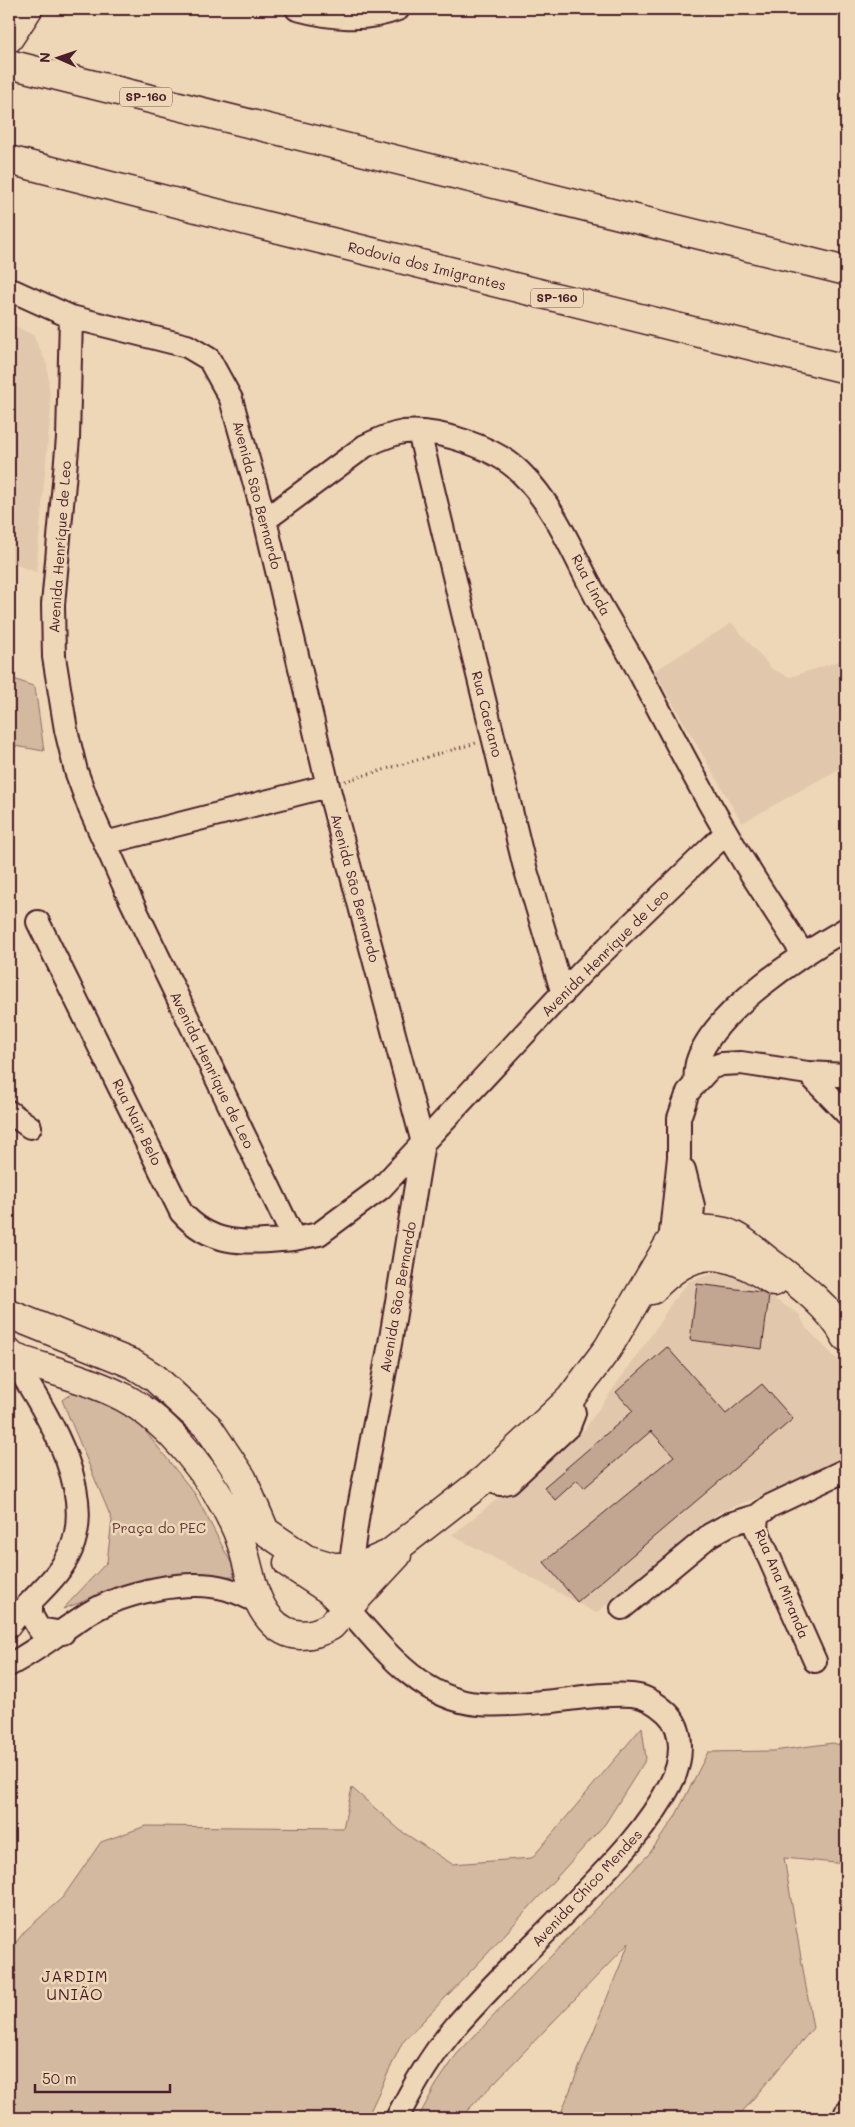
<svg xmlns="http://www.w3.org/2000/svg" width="855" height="2127" viewBox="0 0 855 2127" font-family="Mali,sans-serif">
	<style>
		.built { fill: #e1c8ac }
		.green { fill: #d3b9a0; stroke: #8e6c66 }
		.building { fill: #c2a692; stroke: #4a1f2b }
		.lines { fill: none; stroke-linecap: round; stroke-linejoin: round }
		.minor-casing { stroke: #4a1f2b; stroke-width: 26 }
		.major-casing { stroke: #4a1f2b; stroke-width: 31 }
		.highway-casing { stroke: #4a1f2b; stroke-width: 31 }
		.path { stroke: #4a1f2b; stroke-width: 3; stroke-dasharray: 1 4; stroke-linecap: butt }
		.minor { stroke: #eed7b7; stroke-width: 22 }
		.major { stroke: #eed7b7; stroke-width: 28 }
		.highway { stroke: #eed7b7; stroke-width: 28 }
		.labels { text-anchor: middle; stroke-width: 5; stroke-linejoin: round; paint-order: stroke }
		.shield { fill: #eed7b7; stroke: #7b5655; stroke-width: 1 }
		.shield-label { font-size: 12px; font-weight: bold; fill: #4a1f2b }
		.street-label { font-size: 14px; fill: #4a1f2b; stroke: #eed7b7 }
		.park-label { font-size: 14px; fill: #5f363d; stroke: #eed7b7 }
		.quarter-label { font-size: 16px; letter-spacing: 1px; fill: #4a1f2b; stroke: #eed7b7 }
	</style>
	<rect width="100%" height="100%" fill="#eed7b7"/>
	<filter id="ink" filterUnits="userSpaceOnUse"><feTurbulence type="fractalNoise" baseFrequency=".02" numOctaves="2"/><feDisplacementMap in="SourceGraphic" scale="10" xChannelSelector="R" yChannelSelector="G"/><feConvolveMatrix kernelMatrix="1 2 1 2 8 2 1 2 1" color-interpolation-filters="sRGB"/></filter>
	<g filter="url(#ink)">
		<!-- built -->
		<path class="built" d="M9 323 33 335 47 364 51 408 36 572 9 562Z
			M732 623 772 669 790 677 846 659V765L742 823 654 671Z
			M715 1273 736 1275 799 1314 806 1328 846 1368V1458L767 1494 720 1512 596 1613 452 1535 584 1430 656 1328 672 1302 689 1281Z"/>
		<!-- green -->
		<path class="green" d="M9 677 35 687 44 751 9 745Z
			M75 1391 118 1408 142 1427 195 1494 238 1576 145 1578 63 1609 107 1562 112 1520 62 1400Z
			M642 1727 646 1759 605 1824 487 1954 402 2043 367 2118H9V1951L25 1931 63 1897 101 1842 146 1826 343 1828 352 1788 401 1831 452 1864 532 1858Z
			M833 1743 846 1747V1864L784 1858 813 2028 737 2118H559L629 1943 466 2112 463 2118H418L436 2085 457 2054 649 1854 675 1817 708 1752 773 1751Z"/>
		<!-- building -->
		<path class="building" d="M697 1284 761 1292 769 1296 762 1349 690 1340Z
			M667 1347 726 1414 762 1384 793 1419 577 1602 544 1562 674 1456 651 1431 584 1488 577 1480 555 1500 544 1487 633 1411 616 1392Z"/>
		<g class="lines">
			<!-- minor casing -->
			<g class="minor-casing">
				<path id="minor" d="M297 9C331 18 365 22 398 9
					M9 289 71 317 187 346 209 359 231 399 265 520 328 786 423 1143 391 1338 358 1513 350 1568 348 1609C382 1648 422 1700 479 1704 503 1706 529 1703 553 1701 579 1698 605 1693 632 1695 645 1696 656 1703 666 1712 686 1730 682 1763 670 1785 649 1826 615 1861 583 1894 541 1938 496 1980 456 2026 431 2055 414 2085 397 2118
					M71 317 68 438 53 605 54 657 66 730 76 771 90 809 126 890 294 1239 319 1234 381 1188 583 971 726 833
					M419 432 524 864 563 994
					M265 520 365 446C378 440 390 434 404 432 438 428 496 448 520 472 557 508 575 559 600 604 614 629 630 654 643 679 670 731 696 782 726 832 750 874 777 913 803 954
					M105 843 328 786
					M38 922 181 1212C214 1249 249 1242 294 1239
					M808 1073 846 1113
					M695 1083C696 1076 695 1067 698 1060 715 1010 802 954 846 929
					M9 1112 30 1127
					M684 1170 693 1206 691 1231 694 1246
					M673 1253 670 1242 679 1157V1118L688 1092 710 1068 722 1064 741 1063 808 1073 846 1075
					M9 1358 12 1357C43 1409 97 1487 71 1550 58 1581 28 1600 9 1626
					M485 1479 501 1484 509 1482 569 1426 574 1413 570 1399
					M31 1603V1615L39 1629 63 1633
					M622 1608 710 1535 730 1524 757 1516
					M815 1661 756 1528 757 1516 770 1506 846 1470
					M9 1665C38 1650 62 1630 89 1613 124 1592 188 1578 227 1589 238 1592 249 1598 259 1602
					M845 2118 846 2113"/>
			</g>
			<!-- major casing -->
			<g class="major-casing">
				<path id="major" d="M9 38 28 9
					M652 1290C694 1245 725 1248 774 1282
					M9 1314 133 1364 155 1378 208 1427 242 1478 265 1531 306 1559 333 1567H359L389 1554 485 1479 570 1399 608 1348 670 1242C685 1230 706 1227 725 1232 741 1237 754 1250 767 1260 796 1282 828 1304 846 1337
					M9 1353 12 1357C49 1370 88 1379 123 1397 170 1422 216 1482 237 1531 249 1559 250 1596 270 1619 287 1639 309 1639 331 1626L397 1555
					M288 1563 329 1590 348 1609"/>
			</g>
			<!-- highway casing -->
			<g class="highway-casing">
				<path id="highway" d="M9 64 846 271
					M9 160 267 226 846 369"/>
			</g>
			<!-- path -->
			<path class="path" d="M345 781 476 743"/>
			<!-- minor -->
			<use href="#minor" class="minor"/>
			<!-- major -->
			<use href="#major" class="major"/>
			<!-- highway -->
			<use href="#highway" class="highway"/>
		</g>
	</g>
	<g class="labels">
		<!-- shield labels -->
		<g class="shield">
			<rect x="120" y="87.5" width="52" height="19" rx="4"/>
			<rect x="531" y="288.5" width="52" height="19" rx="4"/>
		</g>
		<g class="shield-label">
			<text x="146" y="101">SP-160</text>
			<text x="557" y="302">SP-160</text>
		</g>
		<!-- street labels -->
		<g class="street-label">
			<text transform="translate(427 266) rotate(14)" y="5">Rodovia dos Imigrantes</text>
			<text transform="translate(257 495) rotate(75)" y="5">Avenida São Bernardo</text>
			<text transform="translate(60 547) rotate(-86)" y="5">Avenida Henríque de Leo</text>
			<text transform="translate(591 585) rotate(62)" y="5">Rua Linda</text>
			<text transform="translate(487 714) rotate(76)" y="5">Rua Caetano</text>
			<text transform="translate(355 888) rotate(75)" y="5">Avenida São Bernardo</text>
			<text transform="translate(605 953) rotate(-45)" y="5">Avenida Henríque de Leo</text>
			<text transform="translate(212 1070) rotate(64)" y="5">Avenida Henríque de Leo</text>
			<text transform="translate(137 1122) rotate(64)" y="5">Rua Nair Belo</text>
			<text transform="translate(398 1297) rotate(-80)" y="5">Avenida São Bernardo</text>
			<text transform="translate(782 1584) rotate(67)" y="5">Rua Ana Miranda</text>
			<text transform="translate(587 1888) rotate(-47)" y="5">Avenida Chico Mendes</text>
		</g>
		<!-- park labels -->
		<g class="park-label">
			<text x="159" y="1533">Praça do PEC</text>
		</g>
		<!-- quarter labels -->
		<g class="quarter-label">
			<text x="75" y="1982">JARDIM<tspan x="75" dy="18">UNIÃO</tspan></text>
		</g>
	</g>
	<!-- margin -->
	<rect width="855" height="2127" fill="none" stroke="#eed7b7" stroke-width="30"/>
	<rect x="15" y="15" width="825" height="2097" fill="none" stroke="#4a1f2b" stroke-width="2" filter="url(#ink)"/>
	<!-- north arrow -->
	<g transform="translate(58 58) rotate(272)" stroke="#eed7b7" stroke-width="4" paint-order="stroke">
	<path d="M0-4L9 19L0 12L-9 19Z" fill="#4a1f2b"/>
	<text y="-8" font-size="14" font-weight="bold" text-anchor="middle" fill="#4a1f2b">N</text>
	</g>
	<!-- scale -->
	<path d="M35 2084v8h135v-8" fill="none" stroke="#4a1f2b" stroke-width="2.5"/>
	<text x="42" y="2084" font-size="15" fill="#4a1f2b" stroke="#eed7b7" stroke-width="4" paint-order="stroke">50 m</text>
</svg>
